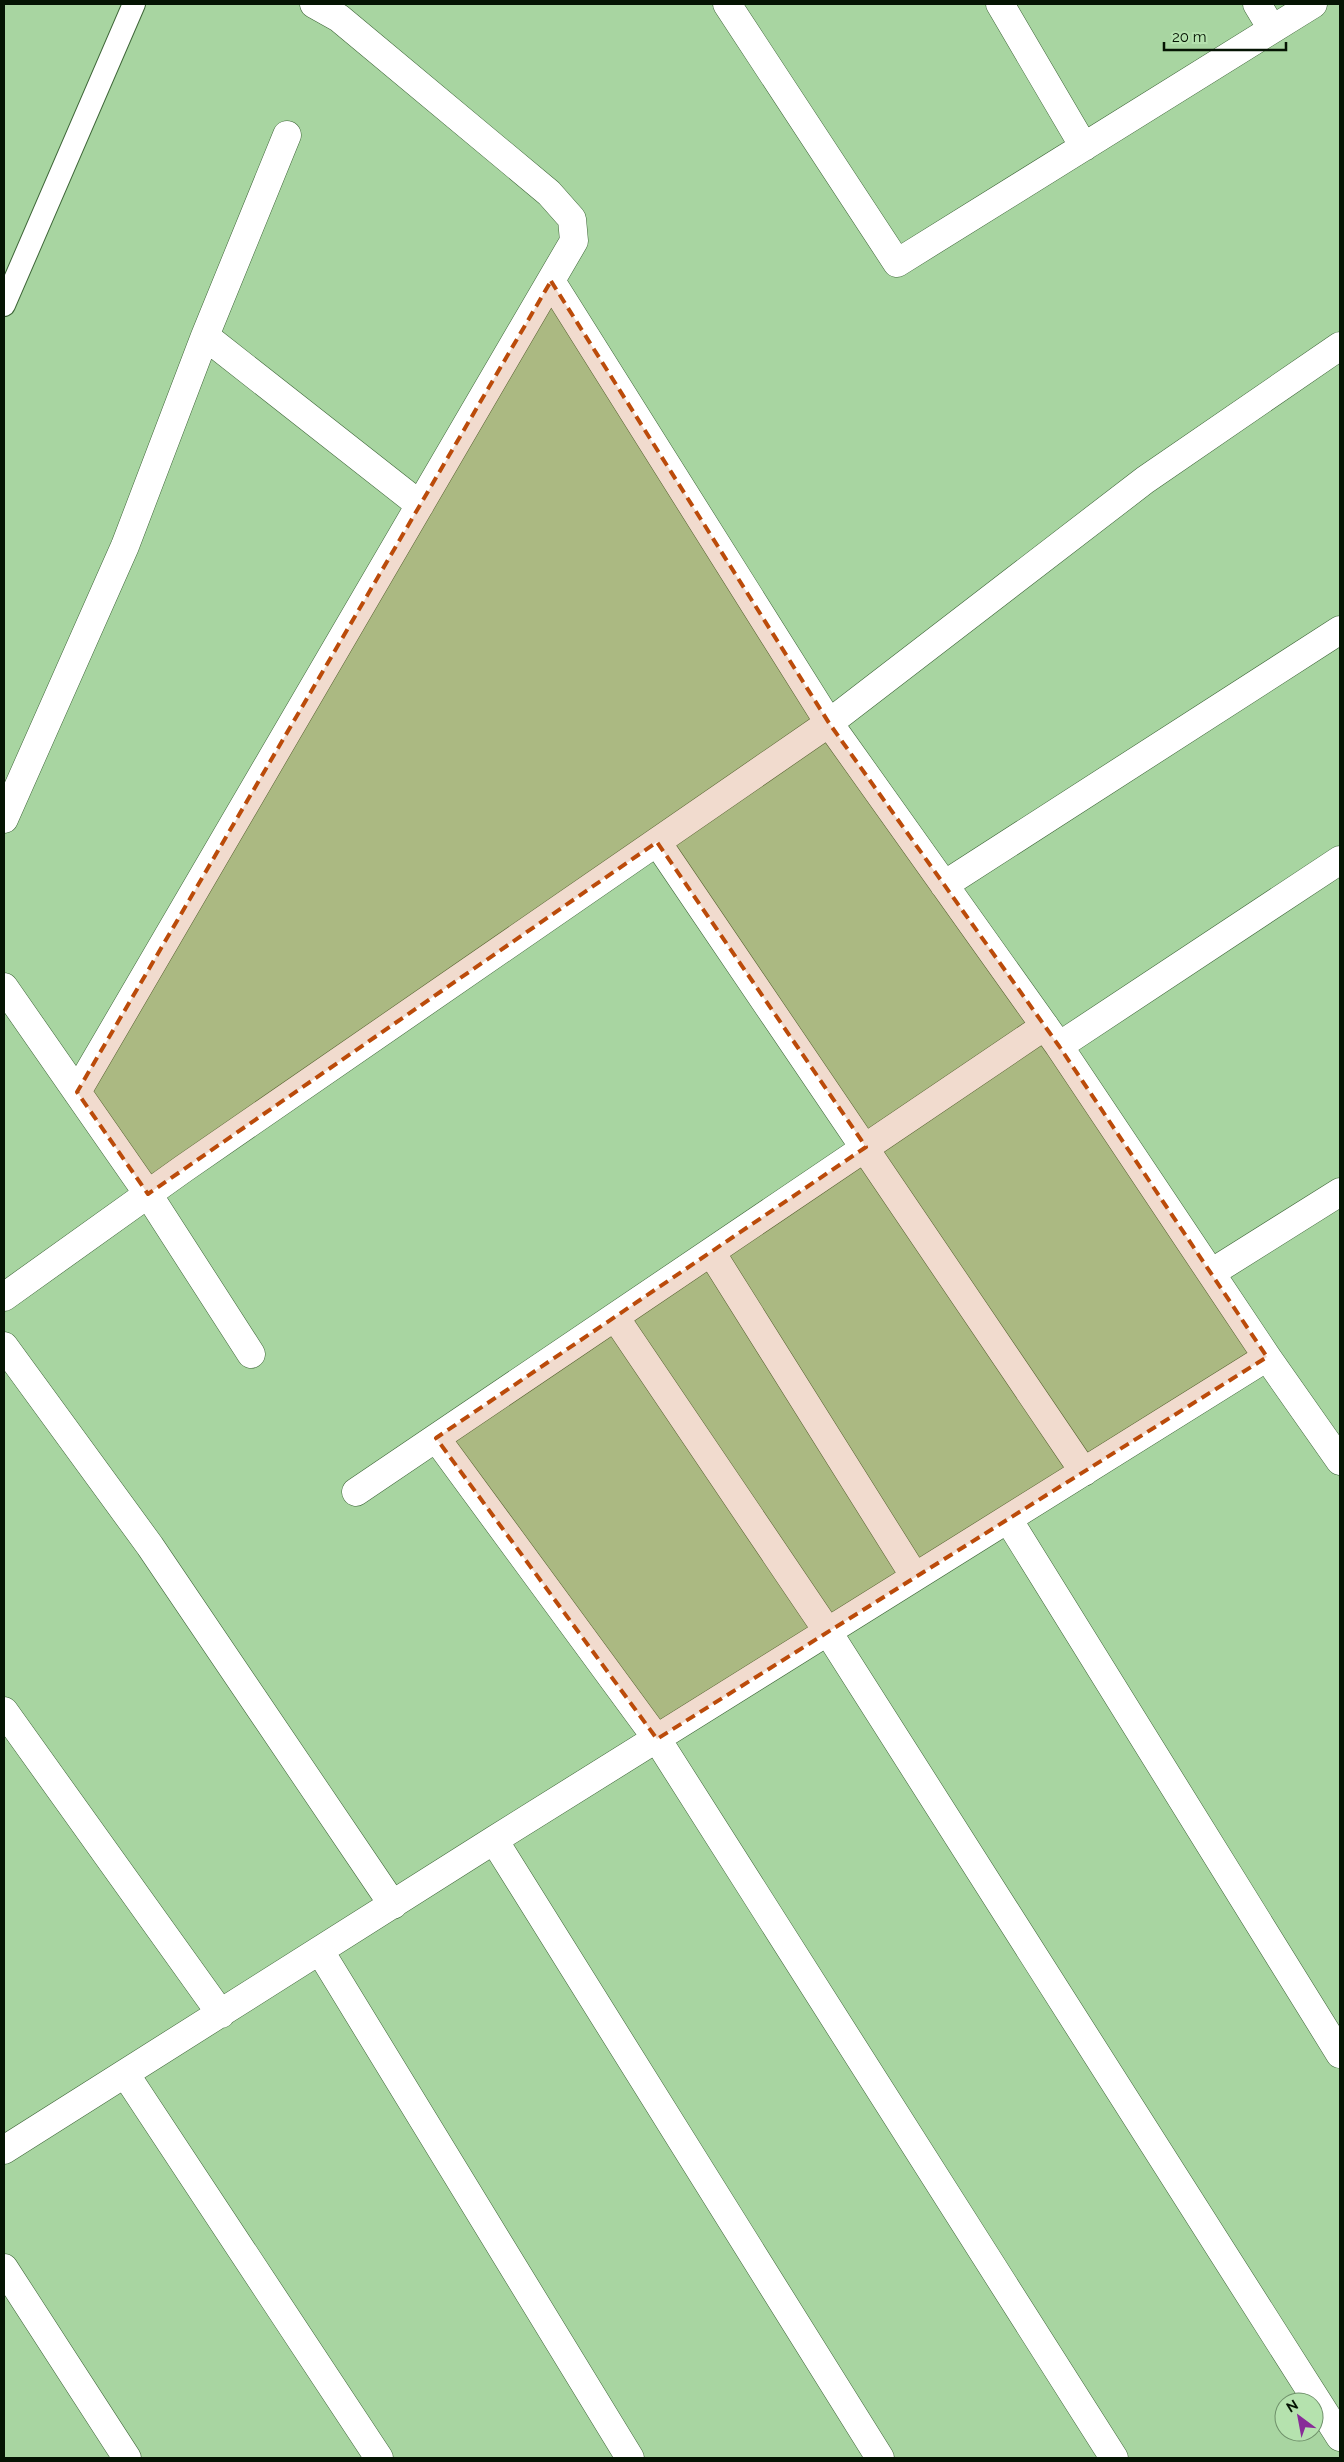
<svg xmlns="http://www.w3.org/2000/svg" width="1344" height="2462" viewBox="0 0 1344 2462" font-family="Raleway,sans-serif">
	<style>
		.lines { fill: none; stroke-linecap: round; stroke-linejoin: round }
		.lane-casing { stroke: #3e6638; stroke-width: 24 }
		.street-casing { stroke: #3e6638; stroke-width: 29 }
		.lane { stroke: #fff; stroke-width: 22 }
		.street { stroke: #fff; stroke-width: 28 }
		.marked { fill: #bb4b0a; fill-opacity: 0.2; stroke: #bb4b0a; stroke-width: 4; stroke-dasharray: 10 6; stroke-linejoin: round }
	</style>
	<rect width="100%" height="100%" fill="#a8d5a1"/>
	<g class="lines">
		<!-- lane casing -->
		<g class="lane-casing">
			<path id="lane" d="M4 305 134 4"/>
		</g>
		<!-- street casing -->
		<g class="street-casing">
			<path id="street" d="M727 4 897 263 1313 4
				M1000 4 1084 147
				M1257 4 1272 29
				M551 281 829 723 1059 1046 1267 1357 1340 1461
				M205 336 420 505
				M4 819 125 546 205 336 287 135
				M657 842 1084 1472
				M944 885 1340 630
				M4 987 148 1194 251 1354
				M1059 1046 1340 860
				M77 1092 574 241 572 219 549 193 339 18 314 4
				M711 1252 915 1577
				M1211 1273 1340 1192
				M4 1297 183 1169 829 723 1145 480 1340 346
				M615 1317 828 1632 1340 2437
				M4 1346 150 1546 393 1905
				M436 1438 657 1739 1114 2458
				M356 1492 1045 1026
				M1008 1519 1340 2054
				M4 1711 221 2014
				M494 1840 880 2458
				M320 1951 630 2458
				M126 2075 379 2458
				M4 2150 494 1840 1267 1357
				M4 2268 127 2458"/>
		</g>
		<!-- lane -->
		<use href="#lane" class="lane"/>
		<!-- street -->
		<use href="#street" class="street"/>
	</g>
	<!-- marked area -->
	<path class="marked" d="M551 281 829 723 1059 1046 1267 1357 657 1739 436 1438 866 1147 657 842 148 1194 77 1092Z"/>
	<!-- border -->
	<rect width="1344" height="2462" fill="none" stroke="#051403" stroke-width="10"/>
	<!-- north arrow -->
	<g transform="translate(1299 2417) rotate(328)"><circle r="24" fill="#b5e2ae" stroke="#6f906a"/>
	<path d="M0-4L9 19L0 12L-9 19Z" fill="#882c98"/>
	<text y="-8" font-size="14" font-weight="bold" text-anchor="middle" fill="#051403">N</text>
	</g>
	<!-- scale -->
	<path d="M1164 42v8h122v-8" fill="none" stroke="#051403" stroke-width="2.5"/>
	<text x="1172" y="42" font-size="15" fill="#051403" stroke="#b5e2ae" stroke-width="4" paint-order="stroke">20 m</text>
</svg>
